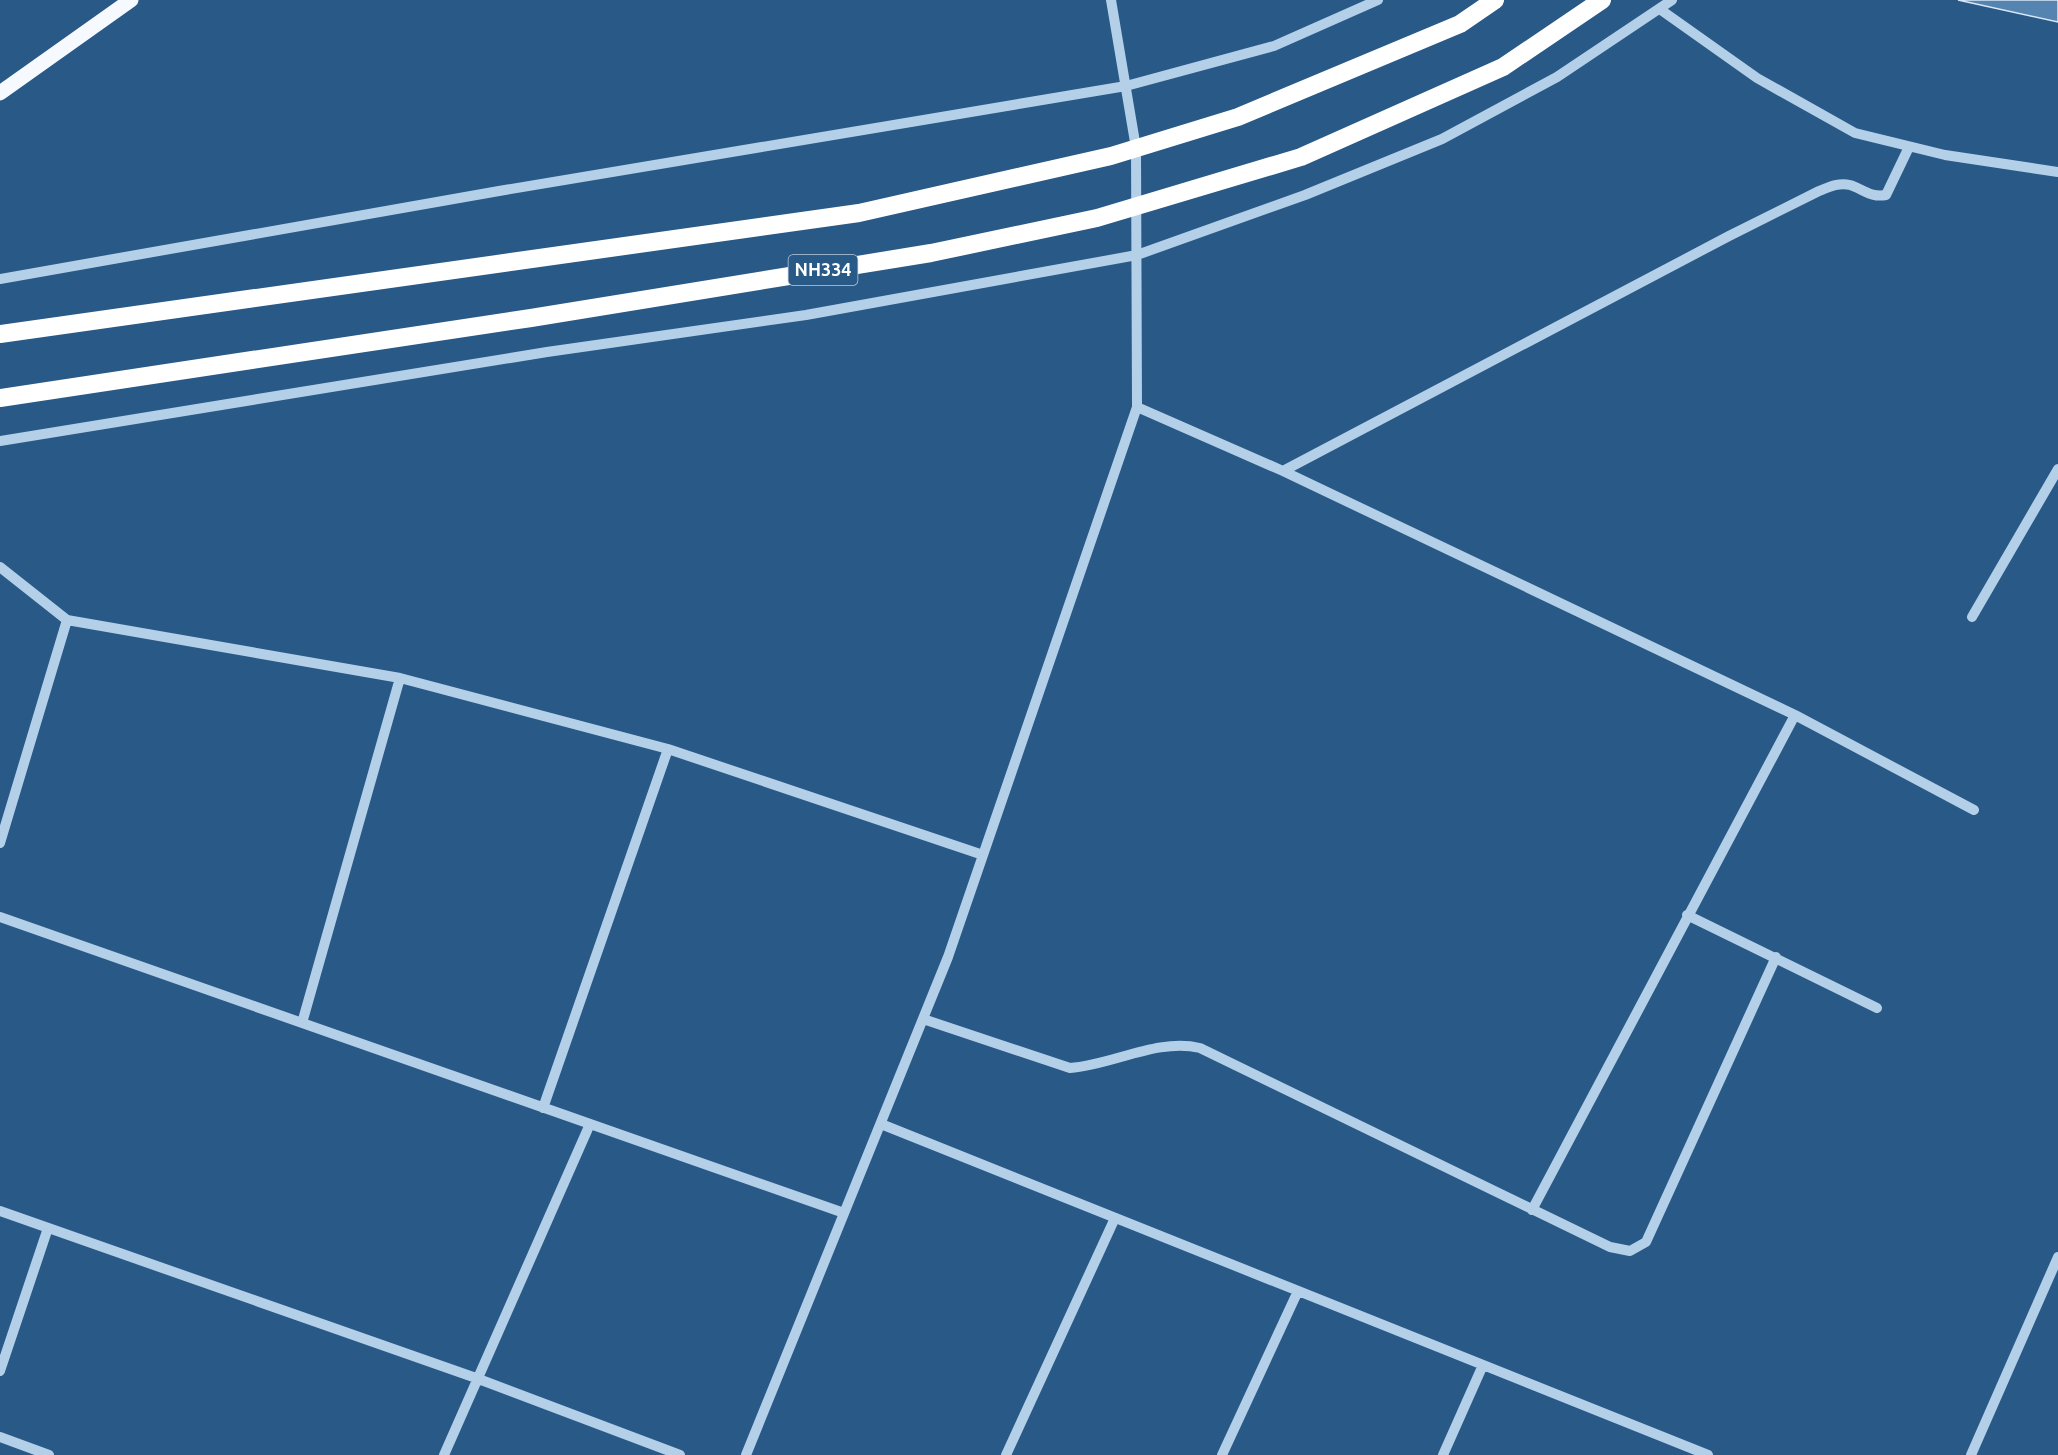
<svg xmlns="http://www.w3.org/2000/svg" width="2058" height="1455" viewBox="0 0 2058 1455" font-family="Ubuntu,sans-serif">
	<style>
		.building { fill: #5584b1; stroke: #d8e8f7; stroke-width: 1.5 }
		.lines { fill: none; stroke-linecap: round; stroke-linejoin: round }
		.minor { stroke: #b4d0e8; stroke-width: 10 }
		.major { stroke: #f6fafe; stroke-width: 15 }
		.highway-bridge { stroke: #fff; stroke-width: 18 }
		.labels { text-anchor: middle; stroke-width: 4.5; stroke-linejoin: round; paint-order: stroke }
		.shield { fill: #285987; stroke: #becddb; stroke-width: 1.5 }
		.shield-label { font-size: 18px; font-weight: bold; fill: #fff }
	</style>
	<rect width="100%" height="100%" fill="#285987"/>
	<!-- building -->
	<path class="building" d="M1958 0H2058V22Z"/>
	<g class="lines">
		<!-- minor -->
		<path class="minor" d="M1661 10 1757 78 1855 133 1945 155 2058 172
			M0 279 499 191 1126 86 1274 46 1378 0
			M1137 407 1283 471 1795 715 1532 1210
			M0 441 547 352 806 315 1137 255 1305 195 1442 139 1557 77 1672 0
			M1283 471 1729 236 1817 192C1827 188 1838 182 1850 185 1863 189 1871 198 1886 195L1909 147
			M0 567 67 620 400 678 668 749 983 855
			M1972 617 2058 469
			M1795 715 1974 810
			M0 843 67 620
			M1687 915 1877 1008
			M0 917 844 1213
			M923 1019 1070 1068C1113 1065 1157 1038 1200 1048L1610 1247 1630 1251 1646 1242 1776 957
			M302 1023 400 678
			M543 1108 668 749
			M881 1124 1708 1455
			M0 1211 476 1378 680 1455
			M0 1371 48 1228
			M0 1437 49 1455
			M444 1455 590 1124
			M746 1455 948 957 1137 407 1136 148 1111 0
			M1006 1455 1115 1218
			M1222 1455 1298 1291
			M1443 1455 1483 1365
			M1971 1455 2058 1257"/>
		<!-- major -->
		<path class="major" d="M0 93 131 0"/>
		<!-- highway-bridge -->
		<path class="highway-bridge" d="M0 334 859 213 1111 156 1238 117 1460 24 1495 0
			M0 398 531 318 931 253 1097 218 1301 157 1503 67 1602 0"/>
	</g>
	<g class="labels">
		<!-- shield labels -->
		<rect class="shield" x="788.5" y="255" width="69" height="30" rx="4.5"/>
		<g class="shield-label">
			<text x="823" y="276">NH334</text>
		</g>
	</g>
</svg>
